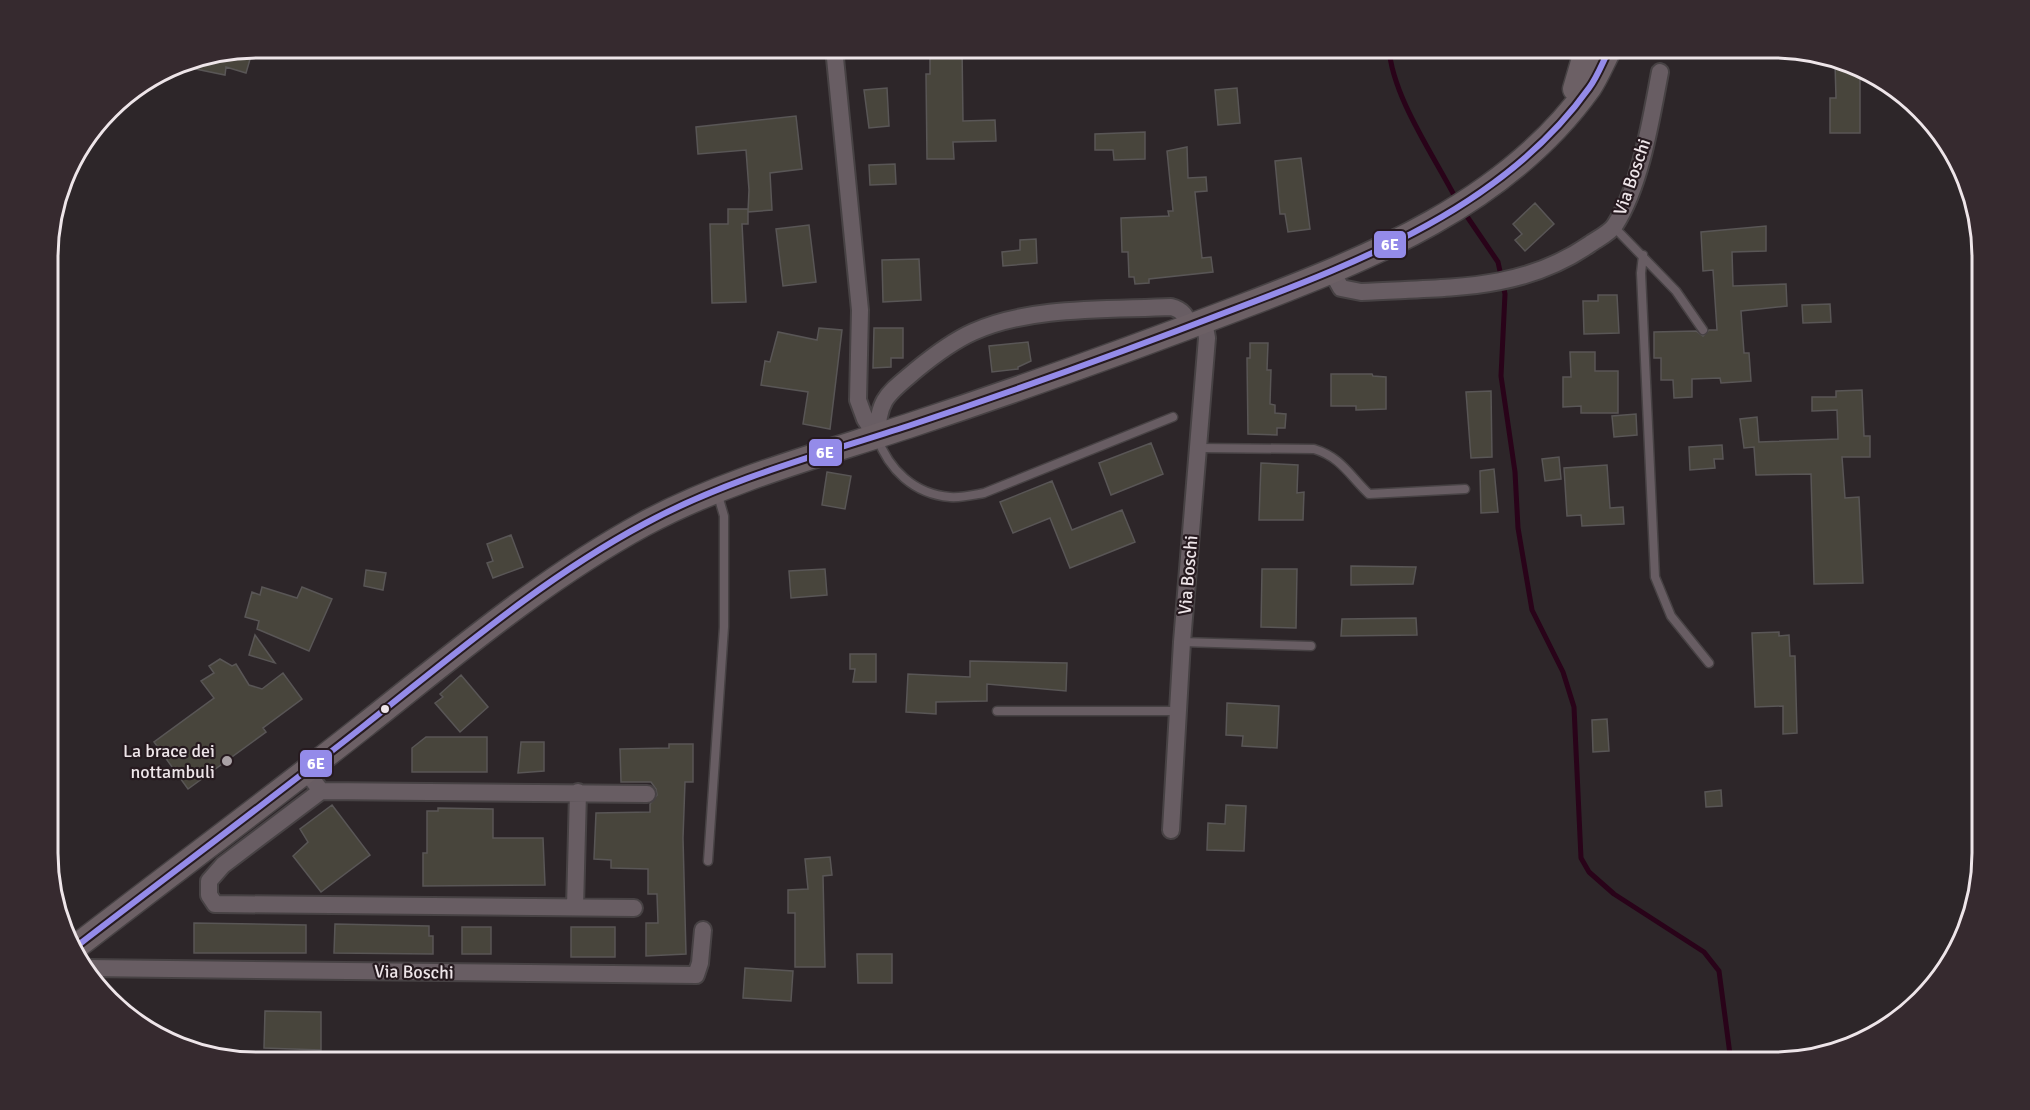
<svg xmlns="http://www.w3.org/2000/svg" width="2030" height="1110" viewBox="0 0 2030 1110" font-family="Signika,sans-serif">
	<style>
		.lines { fill: none; stroke-linecap: round; stroke-linejoin: round }
		.stream { stroke: #290319; stroke-width: 5 }
		.building { fill: #48453c; stroke: #595656; stroke-width: 1.5 }
		.service-casing { stroke: #474244; stroke-width: 11 }
		.minor-casing { stroke: #474244; stroke-width: 20 }
		.secondary-casing { stroke: #474244; stroke-width: 27 }
		.service { stroke: #685d63; stroke-width: 8 }
		.minor { stroke: #685d63; stroke-width: 16 }
		.secondary { stroke: #6c6065; stroke-width: 24 }
		.bus-1-casing { stroke: #261a1f; stroke-width: 10 }
		.bus-1 { stroke: #948be9; stroke-width: 6 }
		.bus-dot { fill: #eee5e9; stroke: #261a1f; stroke-width: 2 }
		.poi-dot { fill: #aaa2a6; stroke: #261a1f; stroke-width: 2 }
		.labels { text-anchor: middle; stroke-width: 4.5; stroke-linejoin: round; paint-order: stroke }
		.street-label { font-size: 18px; fill: #eee5e9; stroke: #261a1f }
		.poi-label { font-size: 18px; fill: #eee5e9; stroke: #261a1f; text-anchor: end }
		.rim { fill: none; stroke: #eee5e9; stroke-width: 3 }
		.line-badge { stroke: #261a1f; stroke-width: 2 }
		.badge-label { font-size: 16px; text-anchor: middle; font-weight: bold; fill: #fff }
	</style>
	<rect width="100%" height="100%" fill="#2d2629"/>
	<g class="lines">
		<!-- stream -->
		<path class="stream" d="M1389 48C1392 95 1432 153 1454 195
			M1466 215 1498 262 1505 294 1501 376 1515 472 1518 528 1532 610 1563 672 1574 707 1581 858 1589 872 1614 894 1704 952 1719 971 1731 1062"/>
	</g>
	<!-- building -->
	<path class="building" d="M930 48H962L963 121 995 120 996 141 953 142 954 159H927L926 74H930Z
		M253 49 246 73 226 67 225 75 176 65Z
		M1835 63 1860 68V133H1830V98H1836Z
		M887 88 889 126 869 128 864 90Z
		M1237 88 1240 123 1218 125 1215 90Z
		M796 116 802 169 770 173 772 210 748 212V224H742L746 302 712 303 710 224H728V209H748V212L749 190 746 150 698 154 696 127Z
		M1145 132V159L1114 160 1113 150H1095V134Z
		M1187 147 1188 178 1206 177 1207 191 1195 192 1202 258 1211 257 1213 272 1149 279V283L1135 284 1134 277H1129L1128 252H1122L1121 218 1169 216 1168 211H1173L1167 151Z
		M1301 158 1310 229 1288 232 1285 214H1280L1275 161Z
		M895 164 896 184 870 185 869 165Z
		M1535 203 1554 224 1525 251 1515 240 1522 234 1513 224Z
		M809 225 816 282 783 286 776 229Z
		M1766 226V251L1732 252 1733 286 1786 284 1787 306 1741 311 1744 353H1749L1751 381 1721 383 1720 378 1692 379V397L1674 398 1673 380H1661V358H1654V332L1696 331 1703 336 1709 330H1717L1713 270 1703 271 1701 232Z
		M1036 239 1037 263 1003 266 1002 252 1020 250V240Z
		M919 259 921 300 883 302 882 260Z
		M1598 295H1617L1619 333 1584 334 1583 301H1598Z
		M1830 304 1831 322 1803 323 1802 305Z
		M819 328 842 330 830 429 803 424 808 392 761 385 765 361 770 362 778 332 817 340Z
		M874 328H903V358H891V367L873 368Z
		M1028 342 1031 361 1018 367V369L992 372 989 346Z
		M1250 343H1268L1267 370H1271L1270 404 1275 405V413L1286 414 1285 428H1277V435L1248 434 1247 358H1250Z
		M1570 352H1595V371H1618V413H1581V406L1563 407V377H1571Z
		M1331 374H1372L1373 376 1386 377V409L1356 410V406H1331Z
		M1862 390 1864 436H1870V457H1842L1845 498 1859 497 1863 583 1814 584 1811 474 1756 475 1754 447 1744 448 1740 419 1757 417 1759 442 1838 439 1837 410 1812 411V397H1836V391Z
		M1491 391 1492 457 1471 458 1466 392Z
		M1636 414 1637 435 1614 437 1612 416Z
		M1151 443 1163 474 1111 495 1099 463Z
		M1722 445 1723 459H1714L1715 468 1690 470 1689 447Z
		M1559 457 1561 479 1545 481 1542 459Z
		M1261 463 1298 465 1297 493 1304 492 1303 520H1259Z
		M1607 465 1610 508 1623 507 1624 524 1582 526 1581 515 1567 516 1564 468Z
		M1494 469 1498 512 1481 513 1480 471Z
		M827 472 851 476 845 509 822 505Z
		M1052 481 1072 530 1122 510 1135 542 1070 568 1050 518 1013 533 1000 502Z
		M511 535 523 567 493 578 487 563 493 561 487 544Z
		M1351 566 1416 567 1413 584 1351 585Z
		M825 569 827 595 791 598 789 571Z
		M1262 569H1297L1296 628 1261 627Z
		M366 570 386 573 383 590 364 586Z
		M262 587 297 598 302 587 332 599 309 651 257 629 259 621 245 617 252 592 260 595Z
		M1416 618 1417 635 1341 636 1342 619Z
		M1779 632V636L1789 635 1790 656H1795L1797 733 1783 734V706L1755 707 1752 633Z
		M255 635 275 663 249 655Z
		M850 654H876V682H853L855 669H850Z
		M220 659 232 666 236 664 249 685 262 689 283 673 302 699 263 728 266 732 188 789 154 742 214 698 201 681 214 673 209 666Z
		M970 661 1067 663 1066 691 987 684V701L936 702V714L906 712 908 674 970 677Z
		M461 675 488 707 460 732 435 703 443 697 440 694Z
		M1227 703 1279 706 1277 748 1242 746 1243 736 1226 735Z
		M1607 719 1609 751 1593 752 1592 720Z
		M426 737H487V772H412V748Z
		M521 742H544V771L518 773Z
		M669 744H693V782H685L683 838 686 954 646 956V923H658L657 894H648V869L611 868V860L594 859 596 813 650 812V804L657 795 656 789 651 782H621L620 749 669 748Z
		M1721 790 1722 806 1706 807 1705 792Z
		M332 805 370 855 321 892 293 856 308 842 300 829Z
		M1226 805 1246 806 1244 851 1207 850 1208 823 1225 824Z
		M438 808 493 809V838H543L545 885 423 886V853H427V811H438Z
		M830 857 832 875 823 876 825 967H795V913H788V890L808 889 805 859Z
		M194 923 306 925V953H194Z
		M335 924 429 926V936H433V954L334 953Z
		M462 927H491V954H462Z
		M571 927H615V957H571Z
		M857 954H892V983H858Z
		M745 968 793 971 791 1001 743 998Z
		M265 1011 321 1012V1050L264 1048Z"/>
	<g class="lines">
		<!-- service casing -->
		<g class="service-casing">
			<path id="service" d="M1614 227 1676 291 1703 330
				M1643 255 1641 273 1655 577 1671 616 1709 663
				M877 437C889 470 914 494 950 497 961 498 973 495 984 493L1173 417
				M1200 448 1314 449C1341 457 1350 476 1369 494L1465 489
				M1182 642 1311 646
				M997 711H1178
				M708 861 724 627V516L717 492"/>
		</g>
		<!-- minor casing -->
		<g class="minor-casing">
			<path id="minor" d="M834 48 860 310 858 400 865 419 877 437
				M1332 272 1341 288 1361 292C1443 287 1520 293 1590 244 1597 239 1610 233 1615 225 1641 185 1651 119 1660 72
				M877 437C878 398 888 394 916 370 933 356 953 341 973 332 1030 306 1109 310 1171 307 1183 310 1186 316 1190 327
				M306 771 321 791 223 865 209 881V895L215 904 634 908
				M321 791 647 794
				M1171 830 1182 642 1207 338 1204 321
				M575 907 578 792
				M86 968 696 975 700 963 703 930"/>
		</g>
		<!-- secondary casing -->
		<g class="secondary-casing">
			<path id="secondary" d="M1575 89 1587 48
				M77 946C173 872 270 800 365 725 455 654 543 579 644 524 726 480 820 455 908 426 1020 389 1131 349 1241 307 1369 258 1506 204 1589 88 1597 76 1603 61 1610 48"/>
		</g>
		<!-- service -->
		<use href="#service" class="service"/>
		<!-- minor -->
		<use href="#minor" class="minor"/>
		<!-- secondary -->
		<use href="#secondary" class="secondary"/>
		<!-- bus-1 casing -->
		<g class="bus-1-casing">
			<path id="bus-1" d="M77 946C173 872 270 800 365 725 455 654 543 578 644 524 727 479 819 455 908 426 1017 390 1125 351 1232 310 1362 261 1505 206 1589 88 1598 76 1603 61 1610 48"/>
		</g>
		<!-- bus-1 -->
		<use href="#bus-1" class="bus-1"/>
	</g>
	<!-- markers -->
	<circle class="bus-dot" cx="385" cy="709" r="5"/>
	<circle class="poi-dot" cx="227" cy="761" r="6"/>
	<g class="labels">
		<!-- street labels -->
		<g class="street-label">
			<text transform="translate(1632 177) rotate(-71)" y="6">Via Boschi</text>
			<text transform="translate(1188 575) rotate(-85)" y="6">Via Boschi</text>
			<text transform="translate(414 972) rotate(1)" y="6">Via Boschi</text>
		</g>
		<!-- poi labels -->
		<g class="poi-label">
			<text x="215" y="757">La brace dei<tspan x="215" dy="21">nottambuli</tspan></text>
		</g>
	</g>
	<!-- crop -->
	<path d="M0 0H2030V1110H0ZM257 58H1773A199 199 0 0 1 1972 257V853A199 199 0 0 1 1773 1052H257A199 199 0 0 1 58 853V257A199 199 0 0 1 257 58Z" fill="#362a2f" fill-rule="evenodd"/>
	<path class="rim" d="M257 58H1773A199 199 0 0 1 1972 257V853A199 199 0 0 1 1773 1052H257A199 199 0 0 1 58 853V257A199 199 0 0 1 257 58Z"/>
	<g class="line-badge">
		<rect x="1373" y="230" width="34" height="29" rx="6" fill="#948be9"/>
		<rect x="808" y="438" width="35" height="29" rx="6" fill="#948be9"/>
		<rect x="299" y="749" width="34" height="29" rx="6" fill="#948be9"/>
	</g>
	<g class="badge-label">
		<text x="1390" y="250">6E</text>
		<text x="825" y="458">6E</text>
		<text x="316" y="769">6E</text>
	</g>
</svg>
